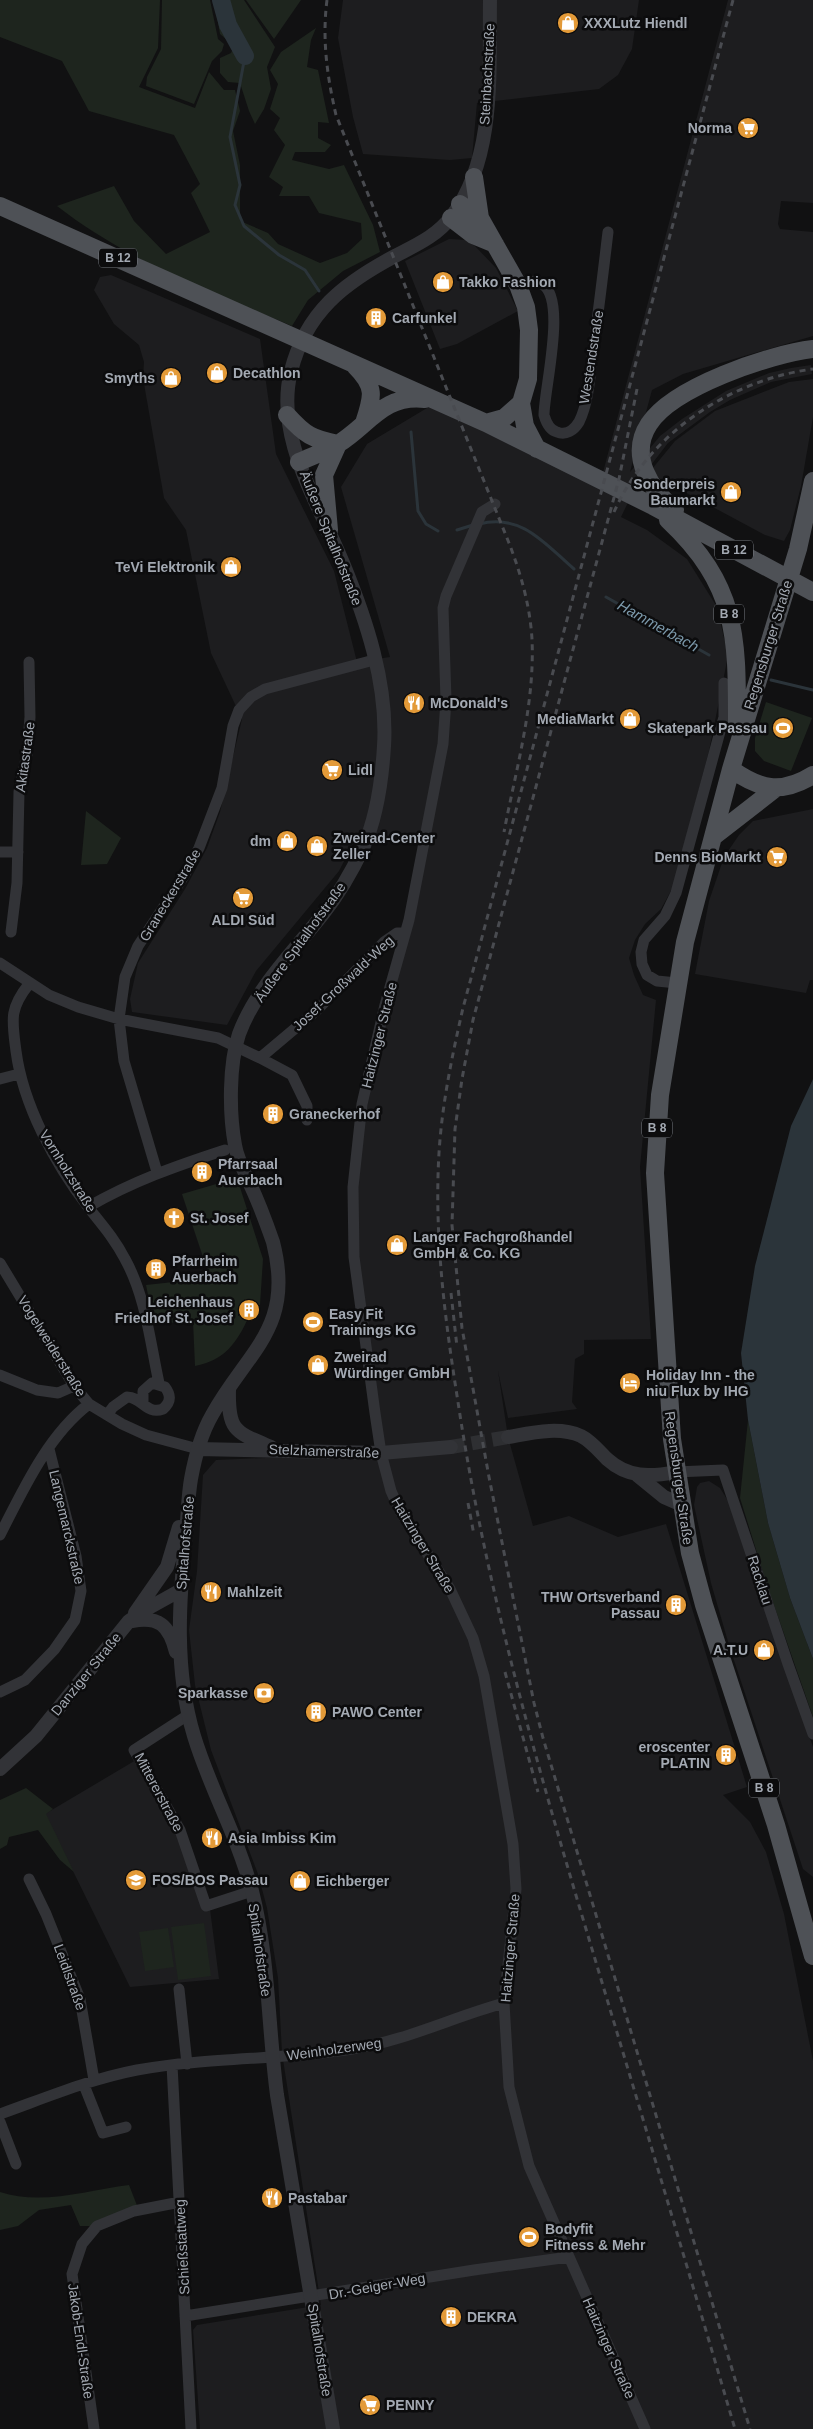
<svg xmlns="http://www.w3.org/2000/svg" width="813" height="2429" viewBox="0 0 813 2429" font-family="Arial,sans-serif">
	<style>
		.built { fill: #1d1d1f }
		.green { fill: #1e251e }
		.water { fill: #2b343a }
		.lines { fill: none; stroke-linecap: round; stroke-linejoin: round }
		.stream { stroke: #2b343a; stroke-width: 3 }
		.river { stroke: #2b343a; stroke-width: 18 }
		.tertiary-tunnel { stroke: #2e2f32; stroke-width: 14; stroke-dasharray: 14 7; stroke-linecap: butt }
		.minor { stroke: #323337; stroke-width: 11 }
		.tertiary { stroke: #323337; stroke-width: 14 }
		.primary { stroke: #4e5156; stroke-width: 18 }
		.rail { stroke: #494b50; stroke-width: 3; stroke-dasharray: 6 5; stroke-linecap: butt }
		.labels { text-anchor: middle; stroke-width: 5; stroke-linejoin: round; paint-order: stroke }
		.shield { fill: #0c0c0d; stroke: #767a80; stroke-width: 1 }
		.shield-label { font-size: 12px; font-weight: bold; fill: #a3a9b2 }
		.poi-label { font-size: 14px; font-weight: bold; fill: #a3a9b2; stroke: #0c0c0d; text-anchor: start }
		.street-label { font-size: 14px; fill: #a3a9b2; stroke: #0c0c0d }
		.water-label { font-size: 15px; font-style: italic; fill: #7c99ab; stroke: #0c0c0d }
	</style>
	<rect width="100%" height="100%" fill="#111112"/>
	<!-- built -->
	<path class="built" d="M343 0H639L632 49 618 75 599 89 477 103 472 158 450 160 363 154 353 117 338 38Z
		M728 0H813V203L781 201 778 224 780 229 813 232V336L683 374 652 390 630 472 660 436 682 419 726 391 769 373 791 368 811 365 812 374 771 382 730 400 710 412 668 443 638 482 621 517 647 530 687 559 717 607 728 656 709 751 673 887 661 909 645 924 635 940 629 958 634 975 643 995 656 1000 640 1167 651 1339 584 1340V1354L575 1359 572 1402 577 1409 508 1418 498 1371 508 1437 533 1526 569 1516 618 1537 666 1524 747 1787 723 1795 750 1822 766 1852 784 1914 813 2061V2429H200L193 2330 197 2325 321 2305 282 2053 278 1978 267 1908 258 1874 211 1750 195 1685 189 1630 197 1571 203 1475 216 1460 382 1453 352 1237 360 1119 424 836 389 843 359 832 339 871 256 971 227 1025 132 1012 130 999 138 963 185 889 207 848 220 812 242 719 211 653 186 530 164 498 143 378 144 362 139 345 114 324 94 290 100 277 111 275 260 339 276 454 334 571 357 662 390 657 341 487 367 444 437 402 601 480Z
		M449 239 467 240 475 246 496 268 518 311 457 344 440 349 405 261Z
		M813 379V417L801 486 790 530 784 541 765 535 655 476 652 469 675 441 715 411 789 382Z
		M813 809V980H810L806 993 695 974 709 901 724 857 739 835 753 821Z
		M709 1481 720 1488 730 1504 813 1747V1877L803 1869 729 1645 711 1583 694 1505 697 1487 700 1483Z
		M136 1760 171 1818 210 1909 219 1979 130 1987 45 1814Z"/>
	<!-- green -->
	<path class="green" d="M0 0H160L158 48 139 87 195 108 209 72 224 90H235L240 111 233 131 240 165V221L268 233 278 244 320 263 347 253 362 239 361 223 319 213 309 196H279L283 187 269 177 285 145 274 130 280 118 270 109 278 84 270 70 281 52 316 28 311 40 307 67 318 70 329 123 318 122V138L331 145 325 152H295L292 160 329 169 344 165 373 225 380 252 343 271 308 300 292 326C210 292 128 261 57 206L114 186 134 221 166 254 210 232 191 193 200 184 174 135 89 111 62 61 0 37Z
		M162 0H210L218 39 224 44 222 51 212 61 194 104 146 86 147 77 161 49Z
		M214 0H244L275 47 267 67 271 89 264 109 255 124 249 111 240 83 228 82 220 73V58L231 53 234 46 220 34Z
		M246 0H301L274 39Z
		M766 702 812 718 791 771 764 761 755 751V738Z
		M86 811 121 838 107 864 81 865Z
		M237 1178 263 1259 260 1305 238 1306V1316H249C237 1343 225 1360 195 1366L193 1321 154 1324 146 1285 210 1278 182 1194Z
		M748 1420 768 1523 790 1598 813 1659V1717L767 1585 740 1498Z
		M26 1788 53 1809 46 1814 74 1872 60 1860 38 1830 9 1837 7 1845 0 1849V1800Z
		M204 1923 211 1976 178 1980 171 1927Z
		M168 1928 174 1967 145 1971 139 1932Z
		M129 2185 138 2208 94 2226H80L71 2205 39 2210 18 2226 0 2230V2192C41 2206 88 2190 129 2185Z"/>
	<!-- water -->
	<path class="water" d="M813 1079V1659L790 1598 768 1523 748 1420 741 1353 755 1266 791 1126Z"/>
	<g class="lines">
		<!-- stream -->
		<path class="stream" d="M245 56 230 137 240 185 235 205 244 226 279 255 305 270 319 291
			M411 432 418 511 426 524 438 531
			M479 524C522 513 545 544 574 569
			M457 530 473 525
			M606 597 709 655
			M771 680 813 690"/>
		<!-- river -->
		<path class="river" d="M221 0 228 25 245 56"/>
		<!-- tertiary-tunnel -->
		<path class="tertiary-tunnel" d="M451 1447 508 1437"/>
		<!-- minor -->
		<path class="minor" d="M518 285C525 283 534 279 541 283 568 297 544 389 544 415 546 422 549 430 557 432 566 436 574 430 579 422 588 404 590 378 592 358 598 316 603 274 608 232
			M495 504 482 512 446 596 443 608 446 700 443 744 409 920 385 1005 362 1104 353 1187 354 1257 375 1413 381 1453 391 1491 400 1511 450 1589 473 1638 484 1676 513 1844 516 1889 504 2003 509 2087 529 2166 645 2429
			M0 852H18
			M11 932 17 883 19 792 27 754 30 717 29 662
			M0 963 49 995 78 1007 119 1019 218 1038 260 1058 292 1075 307 1106V1120
			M677 983 657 981 647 975 642 964 641 952 644 940 665 916 676 893 724 717V683
			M29 984C9 1009 12 1020 16 1051 23 1105 55 1164 88 1207 103 1226 114 1238 125 1259 146 1297 150 1342 159 1383
			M260 1058 317 1010 384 942 397 933H405
			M0 1079 19 1074
			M157 1172 124 1061 119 1019 125 977 138 946 184 876 199 848 222 788 233 726 239 710 251 697 265 689 374 660
			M88 1207C133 1181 176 1166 225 1150
			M0 1263 74 1386 89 1404 122 1424 146 1435 198 1449
			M0 1375 37 1390 58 1393 74 1386
			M107 1415 113 1407 127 1397C142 1397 146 1415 163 1409 171 1402 171 1395 165 1387L152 1383 143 1391V1403
			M676 1472 723 1470 788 1664 813 1734
			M0 1535C23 1490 48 1435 89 1404
			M0 1692 25 1680 54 1650 75 1620 81 1591 76 1556 49 1449
			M188 1715 134 1750 180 1830 206 1906 252 1891
			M29 1879 46 1914 80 1999 94 2080
			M179 1989 187 2064
			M172 2065 191 2429
			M84 2085 103 2133 126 2127
			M0 2114C45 2098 90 2079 137 2070 208 2057 281 2060 352 2049 405 2041 453 2017 504 2003
			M0 2122 16 2164
			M185 2316 474 2270 569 2257
			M94 2429 72 2274 82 2244 97 2226 134 2211 180 2202"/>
		<!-- tertiary -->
		<path class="tertiary" d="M229 1390C228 1431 235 1432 271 1447
			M508 1437C531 1433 559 1426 581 1436 591 1441 599 1451 607 1459 628 1478 650 1477 676 1472
			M198 1449 381 1453 451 1447
			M637 1475 664 1497 680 1504
			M135 1613 167 1567 179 1527
			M132 1621C159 1616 169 1625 176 1652
			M0 1769 36 1736 129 1621 145 1610 181 1590
			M333 2429 277 2095C268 2027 269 1958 252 1891 238 1837 210 1789 194 1736 174 1670 179 1600 186 1532 188 1514 188 1496 191 1479 195 1457 201 1434 212 1415 248 1350 295 1328 273 1242 266 1222 259 1203 250 1184 244 1171 237 1158 235 1145 229 1113 229 1064 239 1034 256 988 294 951 323 914 339 894 352 871 363 848 377 817 382 780 384 746 388 684 366 619 343 563 319 503 274 438 291 371 306 312 344 283 395 256 416 245 437 236 452 216 496 158 489 70 490 0"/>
		<!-- primary -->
		<path class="primary" d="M474 177 480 218 518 285 526 307 529 330 528 379 521 403 525 426 537 449
			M460 204 480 218
			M0 206 486 423 653 506 813 592
			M451 218 473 235 495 244
			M355 366C376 387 373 396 364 423
			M287 415C305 435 312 439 338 444
			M486 423 504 418 521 403
			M299 462C312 456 327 451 338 444 369 425 383 394 425 399
			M813 481 798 549 731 769 685 942 660 1095 655 1173 672 1439 690 1553 704 1605 776 1825 813 1956
			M675 510C651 490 628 456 649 424 673 387 770 354 813 349
			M668 520C739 587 737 638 737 728
			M329 530 324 475 338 444
			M731 769C759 789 781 795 813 775
			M713 837 776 788"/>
		<!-- rail -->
		<path class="rail" d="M327 0C322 39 327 76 336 115L509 543C521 574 530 606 532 639 535 704 516 769 504 832
			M733 0 463 1008C452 1056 442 1104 439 1153 434 1236 445 1320 458 1402 485 1582 534 1755 586 1929 636 2096 686 2262 735 2429
			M637 389 619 479 473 1020 462 1079 455 1129 452 1225 462 1328 489 1477 534 1703 543 1738 750 2429
			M614 512C649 433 730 380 813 369
			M451 1293 457 1347
			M468 1503 474 1535
			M505 1672 538 1792"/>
	</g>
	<!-- icons -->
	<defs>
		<g id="shop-disc" transform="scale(1.125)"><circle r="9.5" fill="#e39a38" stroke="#0c0c0d"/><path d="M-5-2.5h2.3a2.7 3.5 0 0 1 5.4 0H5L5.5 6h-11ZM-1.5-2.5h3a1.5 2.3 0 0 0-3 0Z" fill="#fff"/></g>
		<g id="supermarket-disc" transform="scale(1.125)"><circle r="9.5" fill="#e39a38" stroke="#0c0c0d"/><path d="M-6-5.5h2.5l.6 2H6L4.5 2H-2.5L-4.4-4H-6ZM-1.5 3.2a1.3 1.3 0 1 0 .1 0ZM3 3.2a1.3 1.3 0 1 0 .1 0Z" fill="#fff"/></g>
		<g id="building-disc" transform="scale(1.125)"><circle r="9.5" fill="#e39a38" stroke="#0c0c0d"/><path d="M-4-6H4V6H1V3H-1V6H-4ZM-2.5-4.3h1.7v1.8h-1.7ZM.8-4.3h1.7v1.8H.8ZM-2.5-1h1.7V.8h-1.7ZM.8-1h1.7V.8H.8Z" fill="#fff"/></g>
		<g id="restaurant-disc" transform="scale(1.125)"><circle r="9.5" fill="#e39a38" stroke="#0c0c0d"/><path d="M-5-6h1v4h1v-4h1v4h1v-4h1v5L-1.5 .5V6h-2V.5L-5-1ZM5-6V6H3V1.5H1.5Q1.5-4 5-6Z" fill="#fff"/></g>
		<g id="stadium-disc" transform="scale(1.125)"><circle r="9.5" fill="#e39a38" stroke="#0c0c0d"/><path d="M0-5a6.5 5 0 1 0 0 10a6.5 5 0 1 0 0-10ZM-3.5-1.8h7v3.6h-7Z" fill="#fff"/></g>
		<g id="church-disc" transform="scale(1.125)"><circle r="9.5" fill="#e39a38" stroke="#0c0c0d"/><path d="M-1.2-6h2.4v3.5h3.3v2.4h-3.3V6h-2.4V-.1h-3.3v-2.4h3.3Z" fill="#fff"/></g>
		<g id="hotel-disc" transform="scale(1.125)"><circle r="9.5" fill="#e39a38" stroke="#0c0c0d"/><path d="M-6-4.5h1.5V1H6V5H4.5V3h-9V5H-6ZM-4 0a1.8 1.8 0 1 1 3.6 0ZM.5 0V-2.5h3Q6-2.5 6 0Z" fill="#fff"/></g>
		<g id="bank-disc" transform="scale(1.125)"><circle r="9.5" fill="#e39a38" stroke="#0c0c0d"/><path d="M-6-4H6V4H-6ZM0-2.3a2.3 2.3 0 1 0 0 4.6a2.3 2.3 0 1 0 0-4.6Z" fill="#fff"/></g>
		<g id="school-disc" transform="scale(1.125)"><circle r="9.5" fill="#e39a38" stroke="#0c0c0d"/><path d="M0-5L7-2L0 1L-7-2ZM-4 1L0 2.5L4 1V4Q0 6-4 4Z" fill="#fff"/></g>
	</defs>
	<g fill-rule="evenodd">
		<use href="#shop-disc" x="568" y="23"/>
		<use href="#supermarket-disc" x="748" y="128"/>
		<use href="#shop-disc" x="443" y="282"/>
		<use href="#building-disc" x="376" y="318"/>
		<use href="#shop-disc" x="217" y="373"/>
		<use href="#shop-disc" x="171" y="378"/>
		<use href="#shop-disc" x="731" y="492"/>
		<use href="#shop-disc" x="231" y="567"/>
		<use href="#restaurant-disc" x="414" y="703"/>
		<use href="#shop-disc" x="630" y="719"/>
		<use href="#stadium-disc" x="783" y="728"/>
		<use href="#supermarket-disc" x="332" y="770"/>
		<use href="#shop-disc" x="287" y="841"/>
		<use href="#shop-disc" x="317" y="846"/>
		<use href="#supermarket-disc" x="777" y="857"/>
		<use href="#supermarket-disc" x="243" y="898"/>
		<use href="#building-disc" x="273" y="1114"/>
		<use href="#building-disc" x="202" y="1172"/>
		<use href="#church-disc" x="174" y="1218"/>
		<use href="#shop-disc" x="397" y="1245"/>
		<use href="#building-disc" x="156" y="1269"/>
		<use href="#building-disc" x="249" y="1310"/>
		<use href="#stadium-disc" x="313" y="1322"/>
		<use href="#shop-disc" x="318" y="1365"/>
		<use href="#hotel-disc" x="630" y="1383"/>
		<use href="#restaurant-disc" x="211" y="1592"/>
		<use href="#building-disc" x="676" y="1605"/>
		<use href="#shop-disc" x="764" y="1650"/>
		<use href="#bank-disc" x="264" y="1693"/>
		<use href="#building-disc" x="316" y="1712"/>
		<use href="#building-disc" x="726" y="1755"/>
		<use href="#restaurant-disc" x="212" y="1838"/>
		<use href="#school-disc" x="136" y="1880"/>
		<use href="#shop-disc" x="300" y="1881"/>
		<use href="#restaurant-disc" x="272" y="2198"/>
		<use href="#stadium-disc" x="529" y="2237"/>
		<use href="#building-disc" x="451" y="2317"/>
		<use href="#supermarket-disc" x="370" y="2405"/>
	</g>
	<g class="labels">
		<!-- shield labels -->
		<g class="shield">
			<rect x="99" y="248.5" width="38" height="19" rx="4"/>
			<rect x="715" y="540.5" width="38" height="19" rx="4"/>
			<rect x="714" y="604.5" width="30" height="19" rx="4"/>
			<rect x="642" y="1118.5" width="30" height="19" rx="4"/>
			<rect x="749" y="1778.5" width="30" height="19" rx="4"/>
		</g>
		<g class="shield-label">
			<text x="118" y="262">B 12</text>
			<text x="734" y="554">B 12</text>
			<text x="729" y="618">B 8</text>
			<text x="657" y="1132">B 8</text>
			<text x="764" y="1792">B 8</text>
		</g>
		<!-- poi labels -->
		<g class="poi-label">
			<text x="584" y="28">XXXLutz Hiendl</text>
			<text x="732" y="133" text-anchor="end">Norma</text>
			<text x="459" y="287">Takko Fashion</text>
			<text x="392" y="323">Carfunkel</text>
			<text x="233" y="378">Decathlon</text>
			<text x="155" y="383" text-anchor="end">Smyths</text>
			<text x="715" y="489" text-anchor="end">Sonderpreis<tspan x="715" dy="16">Baumarkt</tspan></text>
			<text x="215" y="572" text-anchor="end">TeVi Elektronik</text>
			<text x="430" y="708">McDonald's</text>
			<text x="614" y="724" text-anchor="end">MediaMarkt</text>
			<text x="767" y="733" text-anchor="end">Skatepark Passau</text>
			<text x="348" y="775">Lidl</text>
			<text x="333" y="843">Zweirad-Center<tspan x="333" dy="16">Zeller</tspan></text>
			<text x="271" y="846" text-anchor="end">dm</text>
			<text x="761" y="862" text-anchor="end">Denns BioMarkt</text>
			<text x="243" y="925" text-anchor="middle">ALDI Süd</text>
			<text x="289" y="1119">Graneckerhof</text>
			<text x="218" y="1169">Pfarrsaal<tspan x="218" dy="16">Auerbach</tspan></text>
			<text x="190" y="1223">St. Josef</text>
			<text x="413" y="1242">Langer Fachgroßhandel<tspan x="413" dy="16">GmbH &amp; Co. KG</tspan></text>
			<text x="172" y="1266">Pfarrheim<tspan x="172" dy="16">Auerbach</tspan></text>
			<text x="233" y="1307" text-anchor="end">Leichenhaus<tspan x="233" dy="16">Friedhof St. Josef</tspan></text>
			<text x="329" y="1319">Easy Fit<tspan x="329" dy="16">Trainings KG</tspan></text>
			<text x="334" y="1362">Zweirad<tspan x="334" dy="16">Würdinger GmbH</tspan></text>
			<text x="646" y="1380">Holiday Inn - the<tspan x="646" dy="16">niu Flux by IHG</tspan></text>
			<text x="227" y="1597">Mahlzeit</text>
			<text x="660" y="1602" text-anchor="end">THW Ortsverband<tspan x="660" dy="16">Passau</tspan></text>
			<text x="748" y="1655" text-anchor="end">A.T.U</text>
			<text x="248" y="1698" text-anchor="end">Sparkasse</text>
			<text x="332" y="1717">PAWO Center</text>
			<text x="710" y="1752" text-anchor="end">eroscenter<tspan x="710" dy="16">PLATIN</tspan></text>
			<text x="228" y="1843">Asia Imbiss Kim</text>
			<text x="152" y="1885">FOS/BOS Passau</text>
			<text x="316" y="1886">Eichberger</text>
			<text x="288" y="2203">Pastabar</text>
			<text x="545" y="2234">Bodyfit<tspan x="545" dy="16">Fitness &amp; Mehr</tspan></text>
			<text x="467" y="2322">DEKRA</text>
			<text x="386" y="2410">PENNY</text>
		</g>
		<!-- street labels -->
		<g class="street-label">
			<text transform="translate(487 74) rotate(-87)" y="5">Steinbachstraße</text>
			<text transform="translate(591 357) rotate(-81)" y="5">Westendstraße</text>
			<text transform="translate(331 538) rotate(68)" y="5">Äußere Spitalhofstraße</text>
			<text transform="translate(768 645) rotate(-73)" y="5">Regensburger Straße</text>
			<text transform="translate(25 757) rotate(-82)" y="5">Akitastraße</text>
			<text transform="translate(170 895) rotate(-59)" y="5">Graneckerstraße</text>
			<text transform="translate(300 942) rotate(-54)" y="5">Äußere Spitalhofstraße</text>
			<text transform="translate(343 983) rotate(-43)" y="5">Josef-Großwald-Weg</text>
			<text transform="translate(379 1035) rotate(-76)" y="5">Haitzinger Straße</text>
			<text transform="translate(68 1171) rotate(58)" y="5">Vornholzstraße</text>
			<text transform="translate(52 1346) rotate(58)" y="5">Vogelweiderstraße</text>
			<text transform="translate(324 1451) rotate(2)" y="5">Stelzhamerstraße</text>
			<text transform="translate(679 1478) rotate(82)" y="5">Regensburger Straße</text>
			<text transform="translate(67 1527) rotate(77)" y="5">Langemarckstraße</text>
			<text transform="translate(185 1543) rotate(-85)" y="5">Spitalhofstraße</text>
			<text transform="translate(423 1545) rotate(59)" y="5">Haitzinger Straße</text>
			<text transform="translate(760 1580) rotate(72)" y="5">Racklau</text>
			<text transform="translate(86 1674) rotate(-51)" y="5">Danziger Straße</text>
			<text transform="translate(159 1792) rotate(62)" y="5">Mittererstraße</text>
			<text transform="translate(510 1948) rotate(-85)" y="5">Haitzinger Straße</text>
			<text transform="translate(260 1950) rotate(82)" y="5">Spitalhofstraße</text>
			<text transform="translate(70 1977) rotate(70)" y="5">Leidlstraße</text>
			<text transform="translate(334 2049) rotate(-8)" y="5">Weinholzerweg</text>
			<text transform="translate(182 2247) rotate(-93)" y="5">Schießstattweg</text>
			<text transform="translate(377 2286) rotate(-10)" y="5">Dr.-Geiger-Weg</text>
			<text transform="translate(81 2341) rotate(82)" y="5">Jakob-Endl-Straße</text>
			<text transform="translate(609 2348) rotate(66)" y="5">Haitzinger Straße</text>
			<text transform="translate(320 2350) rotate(81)" y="5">Spitalhofstraße</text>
		</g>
		<!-- water labels -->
		<g class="water-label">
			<text transform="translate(658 626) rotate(29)" y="5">Hammerbach</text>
		</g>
	</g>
</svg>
